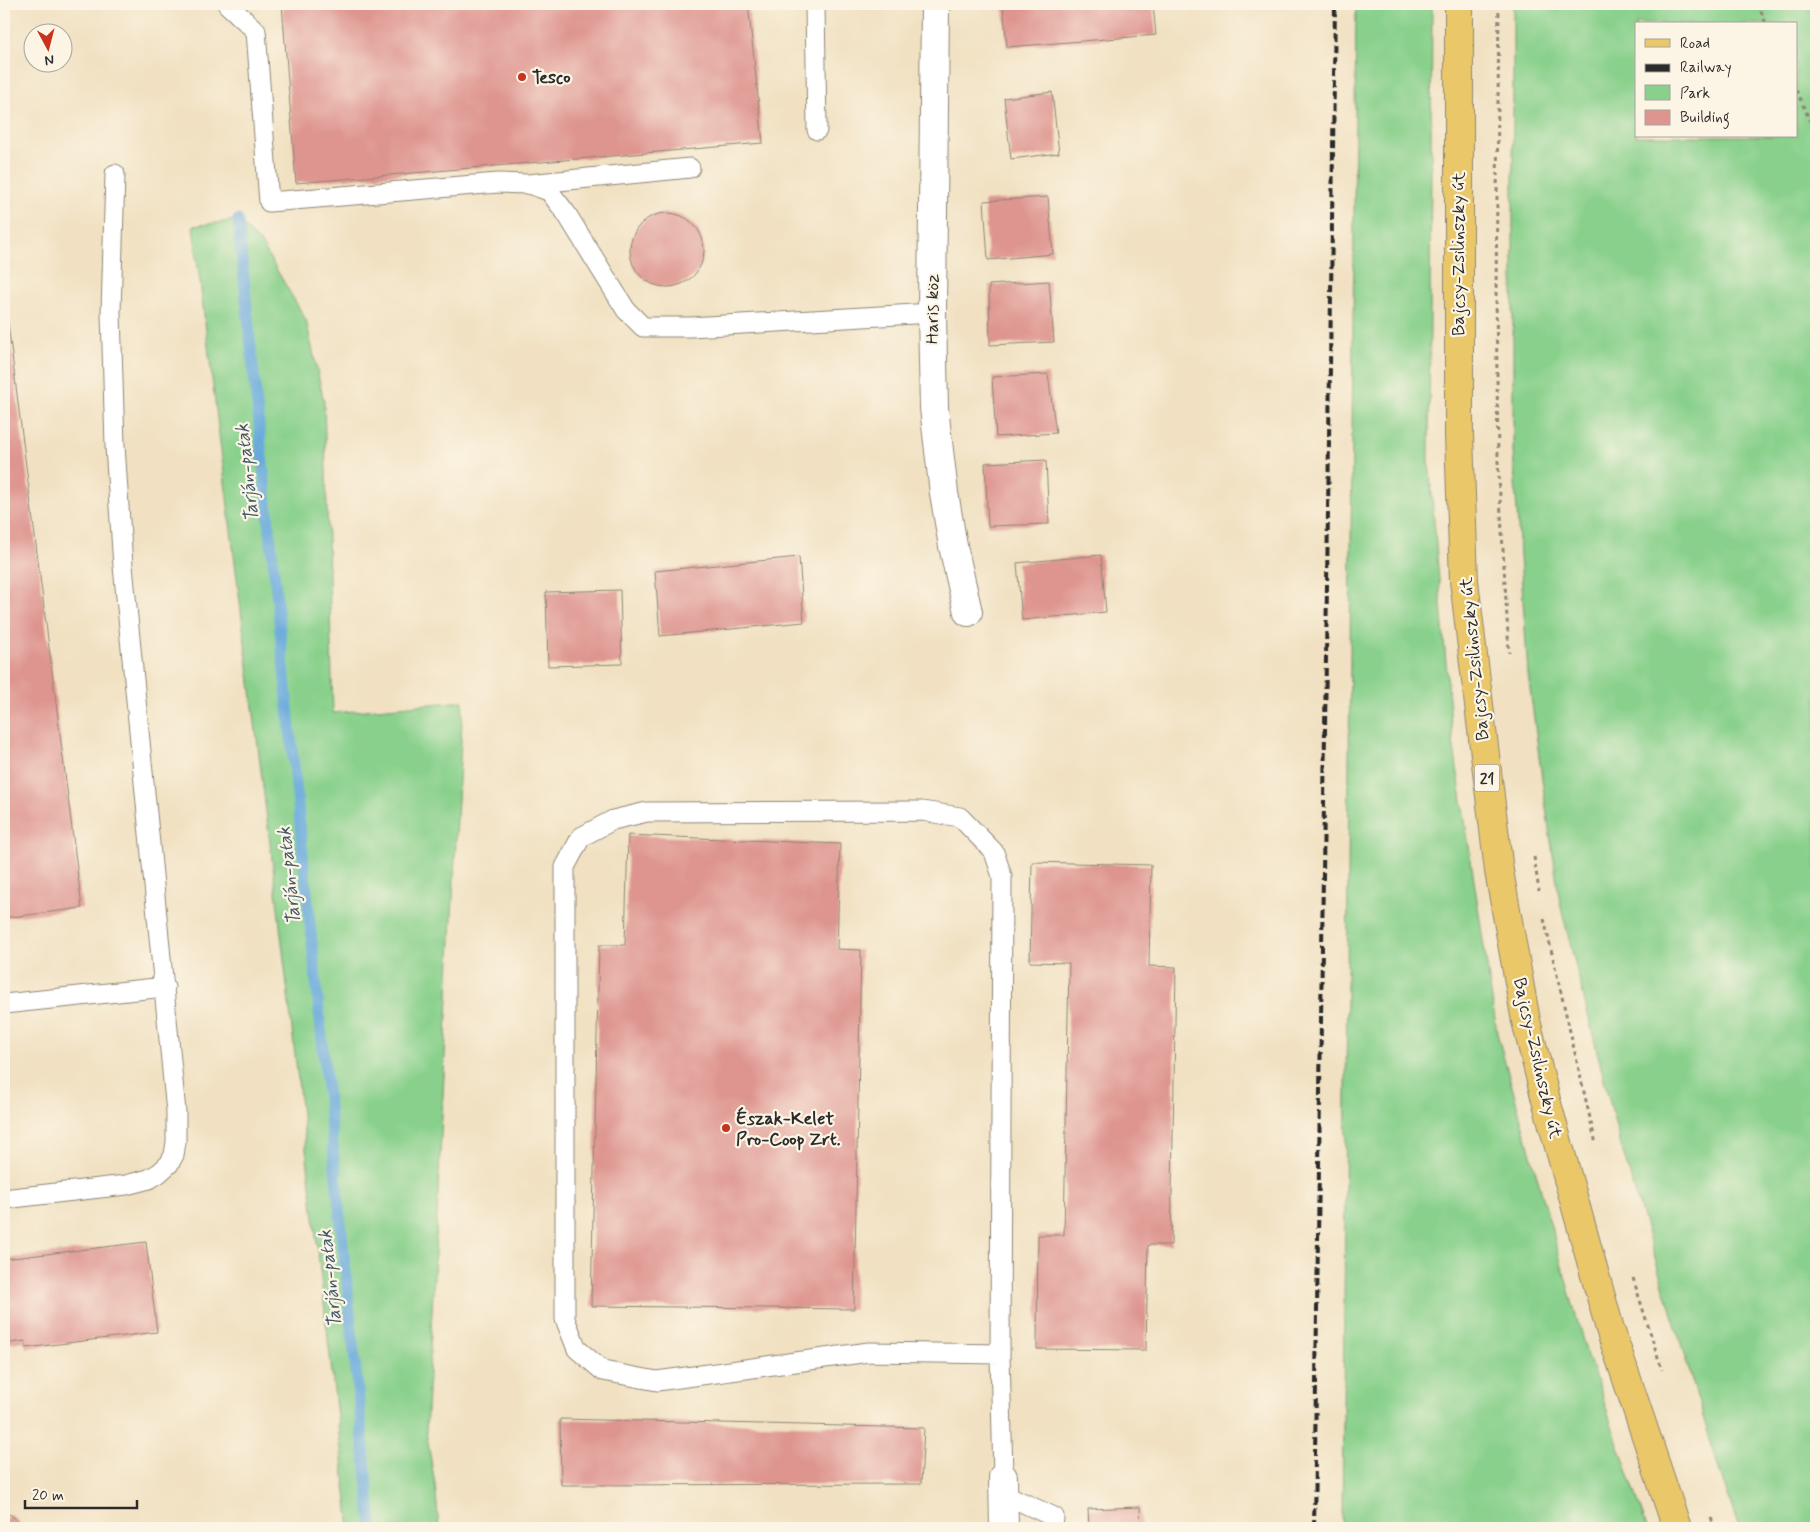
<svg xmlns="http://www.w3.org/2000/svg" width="1820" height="1532" viewBox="0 0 1820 1532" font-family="Mynerve,sans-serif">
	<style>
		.green { fill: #88d08b; stroke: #5a7e5b; fill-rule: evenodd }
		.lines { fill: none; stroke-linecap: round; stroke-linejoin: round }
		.stream { stroke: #66a9db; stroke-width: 11 }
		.building { fill: #de9590 }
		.service-casing { stroke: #8e8676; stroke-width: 21 }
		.minor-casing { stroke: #8e8676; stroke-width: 30 }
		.primary-casing { stroke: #8e8676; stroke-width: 30 }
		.path { stroke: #8e8676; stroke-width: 3; stroke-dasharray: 4 4; stroke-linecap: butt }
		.service { stroke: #fff; stroke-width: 19 }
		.minor { stroke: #fff; stroke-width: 28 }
		.primary { stroke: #eac769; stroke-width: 28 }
		.rail { stroke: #2b2b2b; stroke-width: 4; stroke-dasharray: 8 4; stroke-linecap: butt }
		.poi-dot { fill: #c8321e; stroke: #fcf5e5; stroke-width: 2 }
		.labels { text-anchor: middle; stroke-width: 4.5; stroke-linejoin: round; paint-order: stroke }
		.shield { fill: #fcf5e5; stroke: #6a6863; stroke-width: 1 }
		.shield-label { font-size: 16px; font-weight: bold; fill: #2b2b2b }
		.poi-label { font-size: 18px; font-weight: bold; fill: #2b2b2b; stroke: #fcf5e5; text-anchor: start }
		.street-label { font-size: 18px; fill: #2b2b2b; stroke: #fcf5e5 }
		.water-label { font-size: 19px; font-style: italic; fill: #405769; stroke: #fcf5e5 }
	</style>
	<rect width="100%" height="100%" fill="#fcf5e5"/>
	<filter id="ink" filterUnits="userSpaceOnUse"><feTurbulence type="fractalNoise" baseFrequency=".02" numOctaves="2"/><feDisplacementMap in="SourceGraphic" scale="10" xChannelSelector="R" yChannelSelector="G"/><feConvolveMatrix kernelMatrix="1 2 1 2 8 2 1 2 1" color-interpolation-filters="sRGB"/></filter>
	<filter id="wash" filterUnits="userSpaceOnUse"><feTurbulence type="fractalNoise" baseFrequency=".0096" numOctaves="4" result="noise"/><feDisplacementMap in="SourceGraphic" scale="20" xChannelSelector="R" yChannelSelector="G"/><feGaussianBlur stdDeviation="1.12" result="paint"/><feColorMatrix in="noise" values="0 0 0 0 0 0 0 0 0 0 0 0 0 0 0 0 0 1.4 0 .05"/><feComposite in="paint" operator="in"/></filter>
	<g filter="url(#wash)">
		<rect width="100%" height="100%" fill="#f1e1c2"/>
		<!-- green -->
		<path class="green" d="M1356 4H1432L1429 461 1452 734 1497 1033 1583 1341 1647 1528H1342Z
			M1513 4H1816V1528H1739L1721 1476 1619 1139 1560 903 1545 801 1528 674 1513 452ZM1636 24H1796V136H1636Z
			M238 220 261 243 306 320 324 402 333 713 463 701 426 1431 435 1484 439 1528H350L275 883 193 226Z"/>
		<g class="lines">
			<!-- stream -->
			<path class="stream" d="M238 220 372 1528"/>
		</g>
		<g id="blocks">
			<!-- building -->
			<path class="building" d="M282 4H748L763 143 296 183Z
				M1003 4H1153L1156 35 1007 47Z
				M1052 92 1059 153 1011 159 1004 98Z
				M1048 197 1053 254 988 260 984 201Z
				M630 250a37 37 0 1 1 74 0a37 37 0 1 1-74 0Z
				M1049 281 1054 342 990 345 989 285Z
				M4 292 82 908 4 918Z
				M1048 374 1056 433 996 437 992 377Z
				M1046 460 1049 524 988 526 985 463Z
				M1101 555 1106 612 1022 620 1017 563Z
				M799 557 804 622 660 636 655 571Z
				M620 590 622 664 548 666 546 592Z
				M628 835 840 844 837 949 861 950 854 1309 591 1306 599 945H625Z
				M1032 862 1151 865 1149 966 1176 967 1171 1245H1148L1146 1350 1037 1349 1038 1235H1064L1069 963 1030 962Z
				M146 1242 157 1332 26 1348 25 1341 4 1344V1259Z
				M560 1419 924 1428 921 1484 561 1485Z
				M1140 1507 1141 1528H1089L1088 1509Z
				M10 1514 25 1528H4V1520Z"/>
		</g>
	</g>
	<g filter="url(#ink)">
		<use href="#blocks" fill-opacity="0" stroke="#8e8676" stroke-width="1"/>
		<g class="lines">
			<!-- service casing -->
			<g class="service-casing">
				<path id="service" d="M227 4 256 31 269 202 498 183 528 184 690 168
					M815 4 817 130
					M529 184 549 191 566 213 626 310 643 327H690L932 313
					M4 1004 165 987
					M4 1199 126 1185 149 1179 159 1173 169 1164 174 1155 176 1142V1112L123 566 115 446 111 313 115 174
					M1000 1354 869 1352 657 1381 603 1371 577 1349 565 1319V867L581 837 613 820 647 812 922 811 960 817 994 852 1002 876 1000 1354 1003 1477
					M1004 1494 1054 1517 1053 1528"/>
			</g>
			<!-- minor casing -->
			<g class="minor-casing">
				<path id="minor" d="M935 4 932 313 934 408 944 493 953 546 968 612
					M1003 1477 1004 1528"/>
			</g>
			<!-- primary casing -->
			<g class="primary-casing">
				<path id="primary" d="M1459 4V435L1464 581 1499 871 1526 1021 1546 1100 1610 1329 1677 1528"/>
			</g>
			<!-- path -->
			<path class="path" d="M1499 4 1496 291 1498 462 1509 653
				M1758 4 1766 24
				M1796 90 1816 134
				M1534 857 1539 891
				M1544 919 1596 1144
				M1633 1278 1662 1370
				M1711 1518 1715 1528"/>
			<!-- service -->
			<use href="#service" class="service"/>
			<!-- minor -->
			<use href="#minor" class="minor"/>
			<!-- primary -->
			<use href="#primary" class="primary"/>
			<!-- rail -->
			<path class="rail" d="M1314 1528 1335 4"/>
		</g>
	</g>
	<!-- markers -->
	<g class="poi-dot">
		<circle cx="522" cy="77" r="5"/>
		<circle cx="726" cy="1128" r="5"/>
	</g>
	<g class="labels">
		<!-- shield labels -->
		<rect class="shield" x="1474.5" y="764.5" width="25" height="27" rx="4"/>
		<g class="shield-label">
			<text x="1487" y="784">21</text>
		</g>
		<!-- poi labels -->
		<g class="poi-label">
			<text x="532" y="83">Tesco</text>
			<text x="736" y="1124">Észak-Kelet<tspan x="736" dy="21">Pro-Coop Zrt.</tspan></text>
		</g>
		<!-- street labels -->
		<g class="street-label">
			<text transform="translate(1458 254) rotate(-90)" y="6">Bajcsy-Zsilinszky út</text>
			<text transform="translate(932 309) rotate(-90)" y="6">Haris köz</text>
			<text transform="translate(1474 659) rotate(-96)" y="6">Bajcsy-Zsilinszky út</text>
			<text transform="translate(1538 1058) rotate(77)" y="6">Bajcsy-Zsilinszky út</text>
		</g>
		<!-- water labels -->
		<g class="water-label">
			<text transform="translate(246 473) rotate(-96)" y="7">Tarján-patak</text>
			<text transform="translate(288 876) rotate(-96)" y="7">Tarján-patak</text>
			<text transform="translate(329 1279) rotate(-96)" y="7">Tarján-patak</text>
		</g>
	</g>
	<!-- margin -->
	<rect width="1820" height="1532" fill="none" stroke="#fcf5e5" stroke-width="20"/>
	<!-- legend -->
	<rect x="1635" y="22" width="162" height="115" fill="#fcf5e5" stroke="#a8a49b"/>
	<rect x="1645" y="39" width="25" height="8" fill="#eac769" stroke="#a8a49b"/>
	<text x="1680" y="48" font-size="15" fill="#2b2b2b">Road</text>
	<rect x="1645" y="64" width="25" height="8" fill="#2b2b2b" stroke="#a8a49b"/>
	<text x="1680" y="72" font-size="15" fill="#2b2b2b">Railway</text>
	<rect x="1645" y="85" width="25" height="15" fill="#88d08b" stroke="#a8a49b"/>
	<text x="1680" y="98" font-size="15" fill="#2b2b2b">Park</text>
	<rect x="1645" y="110" width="25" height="15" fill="#de9590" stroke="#a8a49b"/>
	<text x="1680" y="122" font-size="15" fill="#2b2b2b">Building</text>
	<!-- north arrow -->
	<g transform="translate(48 48) rotate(173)"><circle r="24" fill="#fcf5e5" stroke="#a8a49b"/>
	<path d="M0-4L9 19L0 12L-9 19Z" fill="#c8321e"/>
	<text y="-8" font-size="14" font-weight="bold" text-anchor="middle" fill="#2b2b2b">N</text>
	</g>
	<!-- scale -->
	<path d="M25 1500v8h112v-8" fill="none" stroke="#2b2b2b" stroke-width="2.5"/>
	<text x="32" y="1500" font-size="15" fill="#2b2b2b" stroke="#fcf5e5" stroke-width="4" paint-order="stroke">20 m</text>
</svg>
